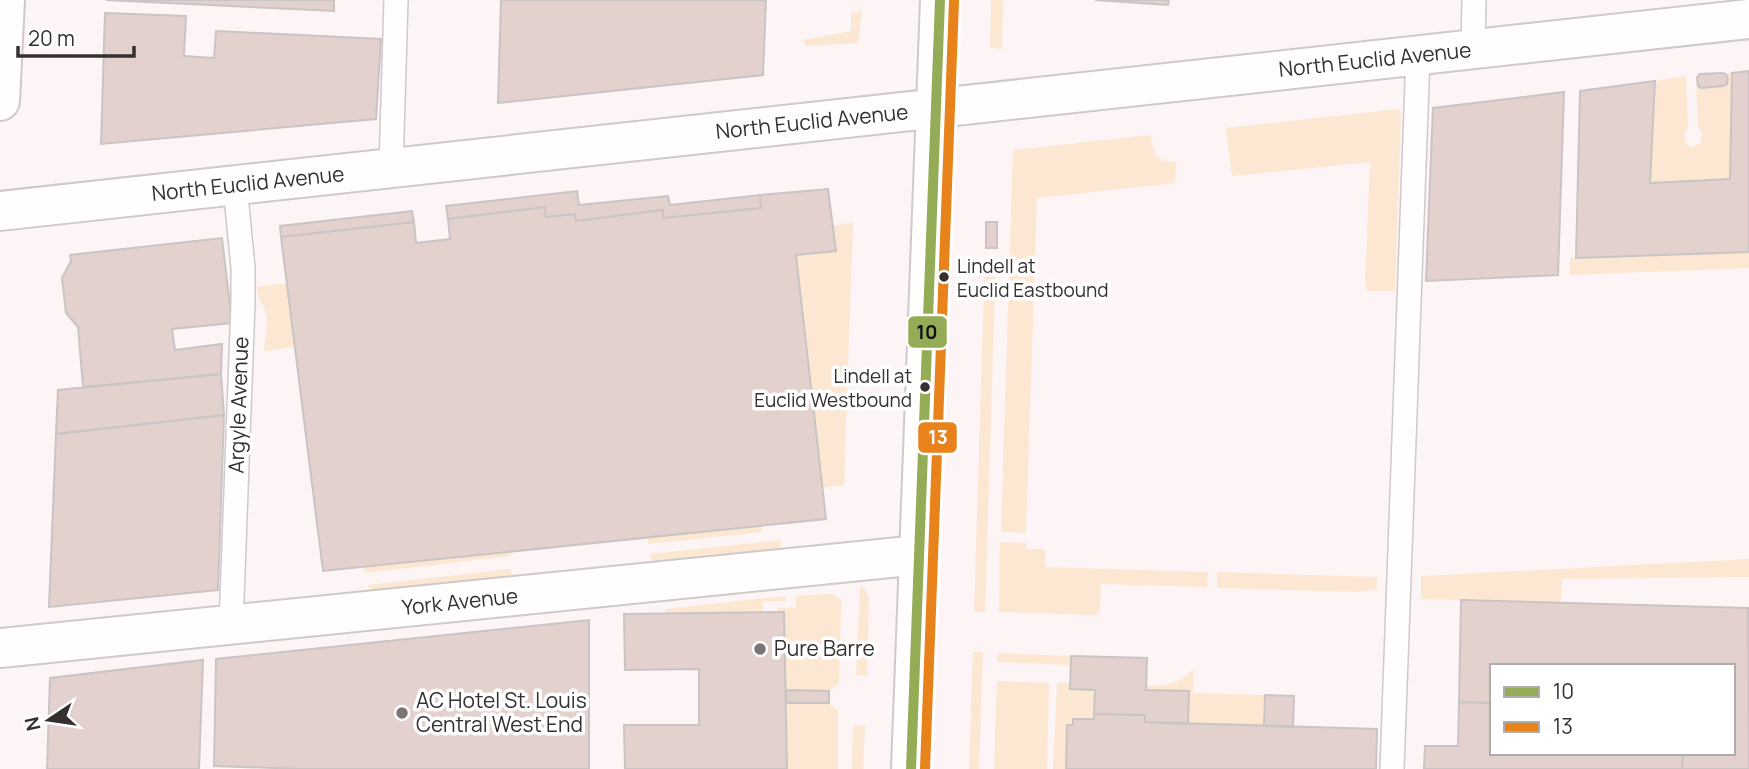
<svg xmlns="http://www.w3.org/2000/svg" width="1749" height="769" viewBox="0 0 1749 769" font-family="Manrope,sans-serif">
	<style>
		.green { fill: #fbe7d2 }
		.building { fill: #e2d1cd; stroke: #cac4c4; stroke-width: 2 }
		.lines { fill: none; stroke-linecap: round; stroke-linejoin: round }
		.lane-casing { stroke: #cfc9ca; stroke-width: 26 }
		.street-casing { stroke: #cfc9ca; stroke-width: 42 }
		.secondary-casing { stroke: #cfc9ca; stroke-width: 42 }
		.lane { stroke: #fffdfe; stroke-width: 23 }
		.street { stroke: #fffdfe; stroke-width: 38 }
		.secondary { stroke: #fffdfe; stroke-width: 38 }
		.bus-1-casing { stroke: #fff; stroke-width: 16 }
		.bus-2-casing { stroke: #fff; stroke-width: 16 }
		.bus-1 { stroke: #93ac55; stroke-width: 10 }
		.bus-2 { stroke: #e8831c; stroke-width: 10 }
		.bus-dot { fill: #362f30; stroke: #fff; stroke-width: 2.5 }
		.poi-dot { fill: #7b7475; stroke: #fff; stroke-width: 2.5 }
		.labels { text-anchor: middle; stroke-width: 7; stroke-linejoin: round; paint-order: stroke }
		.bus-label { font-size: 19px; fill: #362f30; stroke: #fff; text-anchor: start }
		.street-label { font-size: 21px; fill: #362f30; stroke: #fff }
		.poi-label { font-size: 21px; fill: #362f30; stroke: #fff; text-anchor: start }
		.line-badge { stroke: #fff; stroke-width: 2.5 }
		.badge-label { font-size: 19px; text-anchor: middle; font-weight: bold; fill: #fff }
		.pale-badge-label { font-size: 19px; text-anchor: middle; font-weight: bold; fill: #111 }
	</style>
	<rect width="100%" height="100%" fill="#fcf4f5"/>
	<!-- green -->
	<path class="green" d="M991 0H1003L1002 49 990 48Z
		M862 11 858 43 805 46 804 40 851 31V13Z
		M1732 73 1730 179 1650 183 1655 81 1686 76 1688 128 1684 133 1685 142 1691 147 1701 143 1702 133 1698 127 1696 82 1701 88 1723 86 1727 83 1726 74Z
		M1399 109 1401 116 1395 291H1368L1365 284 1370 162 1232 176 1226 128Z
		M1150 135 1155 154 1164 161 1176 162 1175 183 1037 198 1026 533 1001 532 1013 150Z
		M853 222 844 485 822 488 796 255 835 251 833 226Z
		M1749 252V268L1570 275V258Z
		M996 257 985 612H974L985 258Z
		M287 283 295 347 264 351C265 340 268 326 266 315 265 303 257 301 257 287Z
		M761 525 762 532 648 544V537Z
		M780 540 781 551 653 563 650 554Z
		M1000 542 1026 543V549H1045V567L1208 572 1207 587 1101 584 1100 612 1094 615 999 612Z
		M510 551 511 556 365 573 364 567Z
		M1749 559V577L1562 579 1561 603 1421 599V576Z
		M511 569V574L506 579 376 594 367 585Z
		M1217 572 1378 577 1376 589 1359 592 1217 588Z
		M860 586 864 588 869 598 867 676 856 675Z
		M825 594H833L841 600 839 683 829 691 786 690 784 613 778 612V608L796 607V596Z
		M786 596V601H763V613L666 614 665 609Z
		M973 652H983L979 769H969Z
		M998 653 1071 656V665L997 662Z
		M1193 669V693L1265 695 1264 726 1188 724 1189 691 1146 690V686C1164 686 1182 684 1193 669Z
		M997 681 1049 683 1047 769H994Z
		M1057 683H1070V690H1095L1094 719H1073V725H1067L1066 769H1053Z
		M786 703H829L838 711V769H787Z
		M853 725 865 726 863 769H852Z"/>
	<!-- building -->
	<path class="building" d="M106 0H334V11Z
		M501 0H766L763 75 498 103Z
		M1095 0H1169L1168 5Z
		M105 13 186 16 184 56 214 58 216 31 381 39 376 119 101 144Z
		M1749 71V252L1576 258 1580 91 1655 81 1650 183 1730 179 1732 73Z
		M1722 73 1726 74 1728 79 1727 84 1723 86 1701 88 1698 86 1697 77 1700 74Z
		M1564 92 1558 275 1426 281 1433 108Z
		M828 189 836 251 796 255 826 519 323 571 281 237 414 222 416 243 450 239 448 219 545 207 546 217 575 214 576 221 663 210V218L761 208 760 195Z
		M577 191 579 205 668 196 670 205 760 195 761 208 663 218V210L576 221 575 214 546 217 545 207 448 219 446 206Z
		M412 211 414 222 281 237 280 226Z
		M986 222H997V248H986Z
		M222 238 232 323 172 329 175 350 222 344 221 374 83 387 78 327 66 313 62 278 71 261 70 255Z
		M221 374 224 415 56 434 58 390Z
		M224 415 218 590 49 607 56 434Z
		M1461 600 1748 608 1749 769H1682L1683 753H1733V666H1492V703L1459 702Z
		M784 612 787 769H625L624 725H699V669L625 670 624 614Z
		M589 620V769H304L214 766 216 659Z
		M1071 656 1147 658 1146 690 1189 691 1188 724 1145 722V715L1094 714 1095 690 1070 689Z
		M203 660 199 769H47L50 678Z
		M786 690 829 691V703H786Z
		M1265 695 1294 696 1293 727 1264 726Z
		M1459 702 1492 703V753H1683L1682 769H1424L1425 746H1458Z
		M1094 714 1145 715V722L1377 729 1376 769H1066L1067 725H1073V719H1094Z"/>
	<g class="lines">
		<!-- lane casing -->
		<g class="lane-casing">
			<path id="lane" d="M1473 49 1474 0
				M391 168 396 0
				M231 625 243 303V268L235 185
				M1392 769 1418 55"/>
		</g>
		<!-- street casing -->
		<g class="street-casing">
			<path id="street" d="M0 101 5 0
				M0 211 1749 19
				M0 648 919 555"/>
		</g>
		<!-- secondary casing -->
		<g class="secondary-casing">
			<path id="secondary" d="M911 769 940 0"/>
		</g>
		<!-- lane -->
		<use href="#lane" class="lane"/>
		<!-- street -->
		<use href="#street" class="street"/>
		<!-- secondary -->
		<use href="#secondary" class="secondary"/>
		<!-- bus-1 casing -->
		<g class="bus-1-casing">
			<path id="bus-1" d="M911 769 940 0"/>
		</g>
		<!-- bus-2 casing -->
		<g class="bus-2-casing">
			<path id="bus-2" d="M925 769 954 1"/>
		</g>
		<!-- bus-1 -->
		<use href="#bus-1" class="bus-1"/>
		<!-- bus-2 -->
		<use href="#bus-2" class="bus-2"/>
	</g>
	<!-- markers -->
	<g class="bus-dot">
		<circle cx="944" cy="277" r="6"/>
		<circle cx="925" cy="387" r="6"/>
	</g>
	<g class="poi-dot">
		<circle cx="760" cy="649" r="7"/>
		<circle cx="402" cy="713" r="7"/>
	</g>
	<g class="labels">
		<!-- bus labels -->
		<g class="bus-label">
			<text x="957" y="273">Lindell at<tspan x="957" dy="24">Euclid Eastbound</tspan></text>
			<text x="912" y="383" text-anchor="end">Lindell at<tspan x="912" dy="24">Euclid Westbound</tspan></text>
		</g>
		<!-- street labels -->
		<g class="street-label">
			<text transform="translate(1375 60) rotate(-6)" y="7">North Euclid Avenue</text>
			<text transform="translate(812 122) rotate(-6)" y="7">North Euclid Avenue</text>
			<text transform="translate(248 184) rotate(-6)" y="7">North Euclid Avenue</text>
			<text transform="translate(239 405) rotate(-88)" y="7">Argyle Avenue</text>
			<text transform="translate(460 602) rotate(-6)" y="7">York Avenue</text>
		</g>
		<!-- poi labels -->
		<g class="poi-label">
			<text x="774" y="656">Pure Barre</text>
			<text x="416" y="708">AC Hotel St. Louis<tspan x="416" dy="24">Central West End</tspan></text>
		</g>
	</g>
	<g class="line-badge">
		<rect x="907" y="315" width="41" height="34" rx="7" fill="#93ac55"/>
		<rect x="917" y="421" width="41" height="33" rx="7" fill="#e8831c"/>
	</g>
	<g class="badge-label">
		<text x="938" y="444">13</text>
	</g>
	<g class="pale-badge-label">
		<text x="927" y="339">10</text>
	</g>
	<!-- legend -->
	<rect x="1490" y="664" width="245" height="91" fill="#ffffff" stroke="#afacac" stroke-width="2"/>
	<rect x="1504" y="687" width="35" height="10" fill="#93ac55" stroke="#afacac" stroke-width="2"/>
	<text x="1553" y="699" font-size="21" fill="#362f30">10</text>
	<rect x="1504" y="722" width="35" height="10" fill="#e8831c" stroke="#afacac" stroke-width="2"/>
	<text x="1553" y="734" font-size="21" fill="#362f30">13</text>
	<!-- north arrow -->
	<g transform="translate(49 720) rotate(257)" stroke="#ffffff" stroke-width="5" paint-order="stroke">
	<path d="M0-5L12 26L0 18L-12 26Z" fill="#362f30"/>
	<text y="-10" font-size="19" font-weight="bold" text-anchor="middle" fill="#362f30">N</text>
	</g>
	<!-- scale -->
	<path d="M18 46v10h116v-10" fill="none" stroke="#362f30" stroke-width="3.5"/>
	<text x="28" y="46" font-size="21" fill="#362f30" stroke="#ffffff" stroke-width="5" paint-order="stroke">20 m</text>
</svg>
